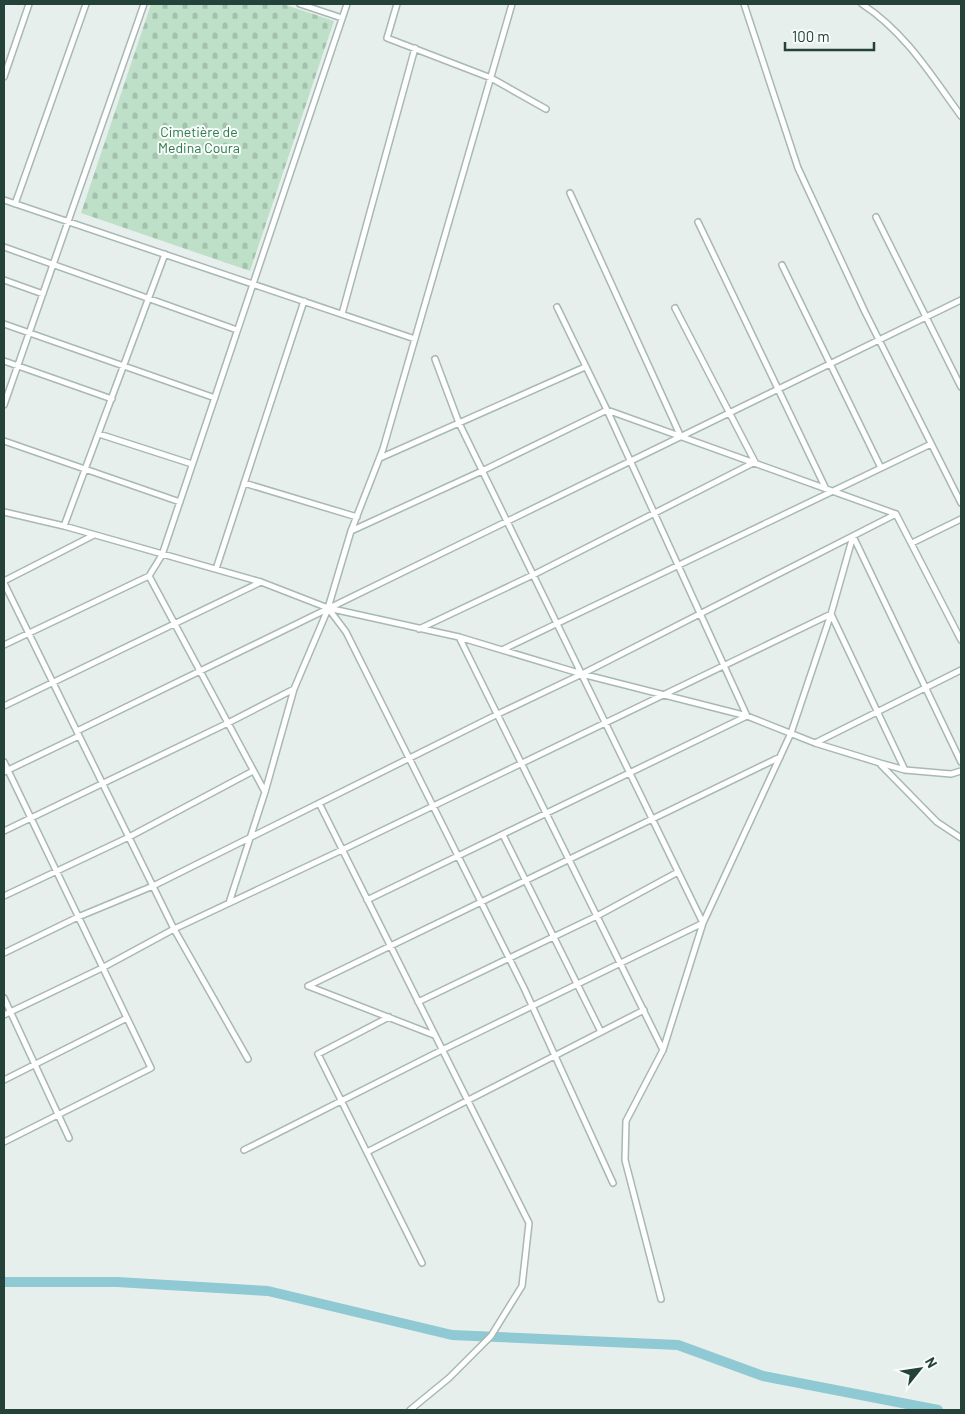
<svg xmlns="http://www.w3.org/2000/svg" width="965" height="1414" viewBox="0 0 965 1414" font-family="Barlow,sans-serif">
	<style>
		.cemetery { fill: url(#cemetery-stones) }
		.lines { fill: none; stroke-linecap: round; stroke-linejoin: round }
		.river { stroke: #8ec9d4; stroke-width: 10 }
		.minor-casing { stroke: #a8b8b2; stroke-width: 8 }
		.minor { stroke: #fff; stroke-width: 5 }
		.labels { text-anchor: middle; stroke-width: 4; stroke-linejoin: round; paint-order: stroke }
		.park-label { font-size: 14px; fill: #2d7a4b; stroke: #f7fbf9 }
	</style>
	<defs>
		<pattern id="cemetery-stones" width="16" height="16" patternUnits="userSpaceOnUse" patternTransform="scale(1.25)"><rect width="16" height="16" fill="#bfe0c8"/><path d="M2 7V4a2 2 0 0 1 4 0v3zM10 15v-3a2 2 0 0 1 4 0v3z" fill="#a4c1ad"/></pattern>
	</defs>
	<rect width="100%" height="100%" fill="#e6efeb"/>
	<!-- cemetery -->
	<path class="cemetery" d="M151 4H283L334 21 250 271 81 213Z"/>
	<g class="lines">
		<!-- river -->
		<path class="river" d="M4 1282H117L268 1291 452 1335 678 1345 763 1376 938 1410"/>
		<!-- minor casing -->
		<g class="minor-casing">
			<path id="minor" d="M300 4 342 18
				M397 4 387 38 491 78 546 109
				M512 4 383 449 351 531 328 608 346 632 524 988 613 1183
				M744 4 798 168 865 312 961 503
				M862 4C906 33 931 75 961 116
				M4 77 29 4
				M570 193 681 437
				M4 200 415 339
				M15 204 86 4
				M876 217 961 387
				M698 222 825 487
				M4 247 237 330
				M782 265 881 468
				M4 280 43 294
				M342 314 415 48
				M4 324 215 398
				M4 361 112 399
				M4 405 144 4
				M99 434 192 464
				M4 441 180 502
				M380 458 585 367
				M244 483 357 517
				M4 512 64 526 261 582 328 608 459 637 582 674 747 716 815 743 880 763 905 770 951 774 961 771
				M64 526 165 254
				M351 531 482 471 607 410 896 514 961 640
				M853 536 961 762
				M912 543 961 519
				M216 569 304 301
				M149 576 265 792
				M4 581 94 535
				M4 583 174 929 248 1059
				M419 629 533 575 755 462 675 308
				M459 637 663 1050
				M4 645 149 576 162 555 347 4
				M504 649 931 444
				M4 706 261 582
				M77 731 961 300
				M815 743 961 670
				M4 762 151 1068 4 1142
				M881 765 937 822 961 838
				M4 772 79 736
				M319 803 529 1223 522 1286 491 1336 449 1378 410 1410
				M4 831 228 723 294 689
				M503 835 601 1032
				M4 896 129 837 253 771
				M367 900 747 716 607 410 557 307
				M229 903 265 792 294 689 328 609
				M4 953 78 917 153 886 498 714 582 674 896 514
				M308 986 780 757
				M308 986 434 1035
				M4 998 69 1138
				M418 1002 597 916 678 872
				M4 1015 102 968 174 929 342 850 831 614 905 770
				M389 1017 318 1054 422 1263
				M4 1080 127 1018
				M244 1150 442 1050 703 923 459 423 435 359
				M367 1152 644 1010
				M661 1299 625 1160 626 1121 663 1050 703 923 791 733 831 614 853 536"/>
		</g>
		<!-- minor -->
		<use href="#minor" class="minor"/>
	</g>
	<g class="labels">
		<!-- park labels -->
		<g class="park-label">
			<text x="199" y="137">Cimetière de<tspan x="199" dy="16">Medina Coura</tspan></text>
		</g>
	</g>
	<!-- border -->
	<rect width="965" height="1414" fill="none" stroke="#24423a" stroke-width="10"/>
	<!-- north arrow -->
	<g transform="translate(920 1369) rotate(60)" stroke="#f7fbf9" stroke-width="4" paint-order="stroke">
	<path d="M0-4L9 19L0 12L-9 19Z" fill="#24423a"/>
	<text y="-8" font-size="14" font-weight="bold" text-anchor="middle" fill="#24423a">N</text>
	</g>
	<!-- scale -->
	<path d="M785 42v8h89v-8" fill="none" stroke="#24423a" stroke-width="2.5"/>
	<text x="792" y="42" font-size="15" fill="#24423a" stroke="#f7fbf9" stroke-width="4" paint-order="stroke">100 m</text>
</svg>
